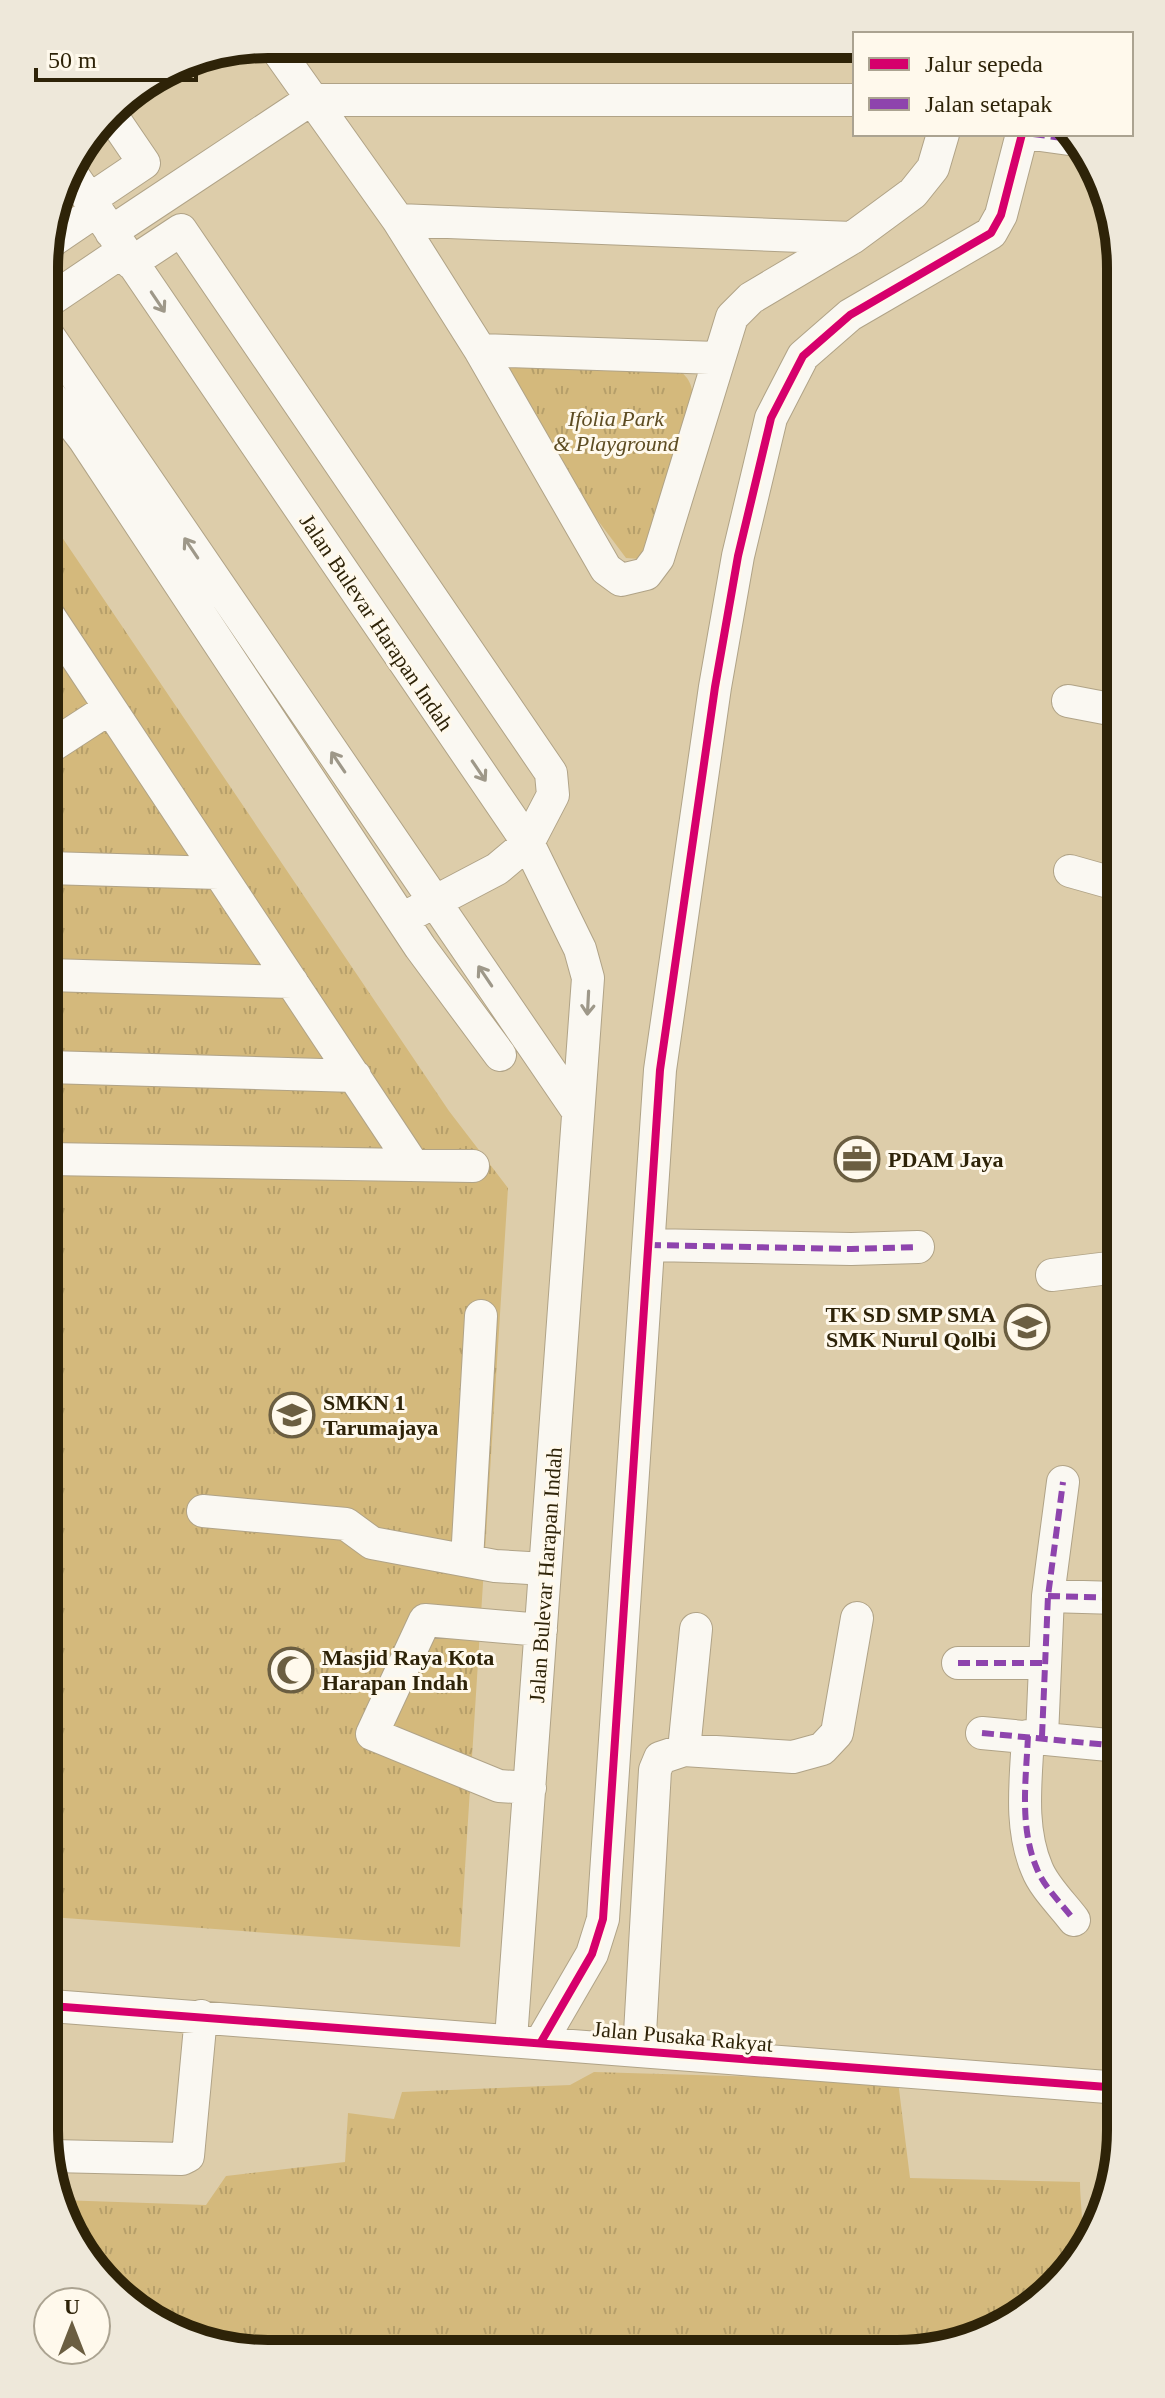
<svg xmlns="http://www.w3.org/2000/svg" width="1165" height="2398" viewBox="0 0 1165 2398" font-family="'Times New Roman',serif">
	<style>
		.grass { fill: url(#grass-tufts) }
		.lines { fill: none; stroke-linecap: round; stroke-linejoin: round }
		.minor-casing { stroke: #b0a387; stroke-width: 34 }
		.minor { stroke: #faf8f2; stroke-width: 32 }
		.quiet { stroke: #8e44ad; stroke-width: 6; stroke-dasharray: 12 6; stroke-linecap: butt }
		.cycleway-casing { stroke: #fff9ec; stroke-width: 13 }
		.cycleway { stroke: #d6006c; stroke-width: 8 }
		.oneway { stroke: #9e9889 }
		.labels { text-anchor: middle; stroke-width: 6; stroke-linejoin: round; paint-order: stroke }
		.park-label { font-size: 22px; font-style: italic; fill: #5d4c22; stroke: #fff9ec }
		.street-label { font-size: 22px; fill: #2e2308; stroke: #fff9ec }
		.poi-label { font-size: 22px; font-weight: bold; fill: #2e2308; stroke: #fff9ec; text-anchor: start }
		.rim { fill: none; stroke: #2e2308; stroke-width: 10 }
	</style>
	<defs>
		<pattern id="grass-tufts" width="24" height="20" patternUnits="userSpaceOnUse" patternTransform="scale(2)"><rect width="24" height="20" fill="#d4b97c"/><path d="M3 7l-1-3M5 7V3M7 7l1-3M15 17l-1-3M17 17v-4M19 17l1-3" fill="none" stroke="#b69f6a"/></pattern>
	</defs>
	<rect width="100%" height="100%" fill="#ddcdaa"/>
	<!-- grass -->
	<path class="grass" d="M519 361 674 367C690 377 693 385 693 404L653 537 640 559 626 558 578 494 507 367Z
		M47 515 449 1111 508 1188 460 1947 51 1917Z
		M594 2072 898 2081 910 2178 1080 2182C1080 2204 1085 2230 1081 2251 1071 2294 992 2330 956 2346L225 2350 120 2298 59 2200 206 2205 226 2176 345 2162 348 2113 394 2119 402 2092 570 2085Z"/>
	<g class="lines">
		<!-- minor casing -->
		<g class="minor-casing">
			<path id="minor" d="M273 44 398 220 480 350 606 569 621 580 646 574 658 558 732 317 751 298 852 238 913 193 933 168 943 134
				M1033 134 1069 139
				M68 168 528 843 580 949 588 978 511 2039
				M89 200 144 163 110 113
				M398 220 852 238
				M111 232 310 100H855
				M46 245 96 211
				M131 263 181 230 551 773 553 795 528 843 497 869 402 919
				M46 303 123 251
				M46 332 577 1110
				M480 350 717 358
				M46 390 84 439
				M106 423 84 439 420 947 500 1055
				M47 613 413 1165
				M1068 701 1115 710
				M47 749 110 708
				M48 868 219 873
				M1070 871 1116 884
				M48 975 292 982
				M48 1067 355 1076
				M49 1159 473 1166
				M649 1245 851 1249 918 1247
				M1052 1275 1117 1267
				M203 1511 346 1524 372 1543 495 1566 545 1569
				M467 1560 481 1316
				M1048 1596 1118 1598
				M958 1663H1045
				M982 1733 1119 1746
				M1028 1736C1026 1780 1019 1827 1037 1869 1044 1887 1062 1904 1074 1920
				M1042 1736 1048 1596 1063 1482
				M684 1750 696 1629
				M530 1788 499 1786 372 1734 425 1620 541 1630
				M51 2006 1120 2088
				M541 2042 592 1954 603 1919 660 1070 715 687 738 556 771 418 803 356 850 315 991 233 1001 215 1022 134
				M639 2051 655 1770 660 1758 684 1750 793 1757 822 1749 837 1733 857 1618
				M52 2156 182 2159 188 2156 201 2016"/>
		</g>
		<!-- minor -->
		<use href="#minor" class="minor"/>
		<!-- quiet -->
		<path class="quiet" d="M1033 134 1069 139
			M649 1245 851 1249 918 1247
			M1048 1596 1118 1598
			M958 1663H1045
			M982 1733 1119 1746
			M1028 1736C1026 1780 1019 1827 1037 1869 1044 1887 1062 1904 1074 1920
			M1042 1736 1048 1596 1063 1482"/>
		<!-- cycleway casing -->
		<g class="cycleway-casing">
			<path id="cycleway" d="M51 2006 1120 2088
				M541 2042 592 1954 603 1919 660 1070 715 687 738 556 771 418 803 356 850 315 991 233 1001 215 1022 134"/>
		</g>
		<!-- cycleway -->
		<use href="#cycleway" class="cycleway"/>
	</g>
	<!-- one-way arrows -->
	<defs><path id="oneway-shaft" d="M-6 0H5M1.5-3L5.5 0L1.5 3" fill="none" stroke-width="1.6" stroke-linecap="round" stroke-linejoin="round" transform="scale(2)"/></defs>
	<g class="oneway">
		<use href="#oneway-shaft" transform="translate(158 302) rotate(56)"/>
		<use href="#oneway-shaft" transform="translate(191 548) rotate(-124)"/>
		<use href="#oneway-shaft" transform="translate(338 762) rotate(-124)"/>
		<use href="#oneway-shaft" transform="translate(479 771) rotate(56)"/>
		<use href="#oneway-shaft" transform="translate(485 976) rotate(-124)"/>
		<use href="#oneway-shaft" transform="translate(588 1003) rotate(93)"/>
	</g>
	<!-- icons -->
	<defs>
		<g id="office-ring" transform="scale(2.3)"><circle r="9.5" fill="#fff9ec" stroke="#6b5e41" stroke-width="1.5"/><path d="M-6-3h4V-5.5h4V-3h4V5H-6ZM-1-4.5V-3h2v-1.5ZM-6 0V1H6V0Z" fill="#6b5e41"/></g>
		<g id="school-ring" transform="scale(2.3)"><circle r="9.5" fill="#fff9ec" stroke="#6b5e41" stroke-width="1.5"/><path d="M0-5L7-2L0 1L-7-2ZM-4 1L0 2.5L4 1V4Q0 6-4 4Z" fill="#6b5e41"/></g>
		<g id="mosque-ring" transform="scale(2.3)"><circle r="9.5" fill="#fff9ec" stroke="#6b5e41" stroke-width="1.5"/><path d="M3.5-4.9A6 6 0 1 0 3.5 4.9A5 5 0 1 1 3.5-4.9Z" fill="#6b5e41"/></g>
	</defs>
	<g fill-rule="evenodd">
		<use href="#office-ring" x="857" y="1159"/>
		<use href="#school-ring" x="1027" y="1327"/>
		<use href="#school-ring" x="292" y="1415"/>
		<use href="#mosque-ring" x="291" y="1670"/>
	</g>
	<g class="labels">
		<!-- park labels -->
		<g class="park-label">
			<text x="616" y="426">Ifolia Park<tspan x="616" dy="25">&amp; Playground</tspan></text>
		</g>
		<!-- street labels -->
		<g class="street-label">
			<text transform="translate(377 622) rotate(56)" y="8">Jalan Bulevar Harapan Indah</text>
			<text transform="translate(545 1575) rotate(-86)" y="8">Jalan Bulevar Harapan Indah</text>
			<text transform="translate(683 2036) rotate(5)" y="8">Jalan Pusaka Rakyat</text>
		</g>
		<!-- poi labels -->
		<g class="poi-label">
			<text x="888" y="1167">PDAM Jaya</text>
			<text x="996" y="1322" text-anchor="end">TK SD SMP SMA<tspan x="996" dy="25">SMK Nurul Qolbi</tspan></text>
			<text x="323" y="1410">SMKN 1<tspan x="323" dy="25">Tarumajaya</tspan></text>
			<text x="322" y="1665">Masjid Raya Kota<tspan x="322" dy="25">Harapan Indah</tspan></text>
		</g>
	</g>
	<!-- crop -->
	<path d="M0 0H1165V2398H0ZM268 58H897A210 210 0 0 1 1107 268V2130A210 210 0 0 1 897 2340H268A210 210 0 0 1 58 2130V268A210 210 0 0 1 268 58Z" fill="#eee8da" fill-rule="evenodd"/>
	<path class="rim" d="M268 58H897A210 210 0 0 1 1107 268V2130A210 210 0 0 1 897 2340H268A210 210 0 0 1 58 2130V268A210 210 0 0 1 268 58Z"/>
	<!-- legend -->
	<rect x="853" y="32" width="280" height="104" fill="#fff9ec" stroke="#aba391" stroke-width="2"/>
	<rect x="869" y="58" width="40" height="12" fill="#d6006c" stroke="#aba391" stroke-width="2"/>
	<text x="925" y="72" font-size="24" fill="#2e2308">Jalur sepeda</text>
	<rect x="869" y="98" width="40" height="12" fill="#8e44ad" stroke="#aba391" stroke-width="2"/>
	<text x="925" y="112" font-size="24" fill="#2e2308">Jalan setapak</text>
	<!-- north arrow -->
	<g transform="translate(72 2326)"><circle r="38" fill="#fff9ec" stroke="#aba391" stroke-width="2"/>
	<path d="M0-6L14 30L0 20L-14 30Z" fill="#6b5e41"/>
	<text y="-12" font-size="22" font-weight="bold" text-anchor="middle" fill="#2e2308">U</text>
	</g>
	<!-- scale -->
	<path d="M36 68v12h160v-12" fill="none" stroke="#2e2308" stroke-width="4"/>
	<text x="48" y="68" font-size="24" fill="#2e2308" stroke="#fff9ec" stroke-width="6" paint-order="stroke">50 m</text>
</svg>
